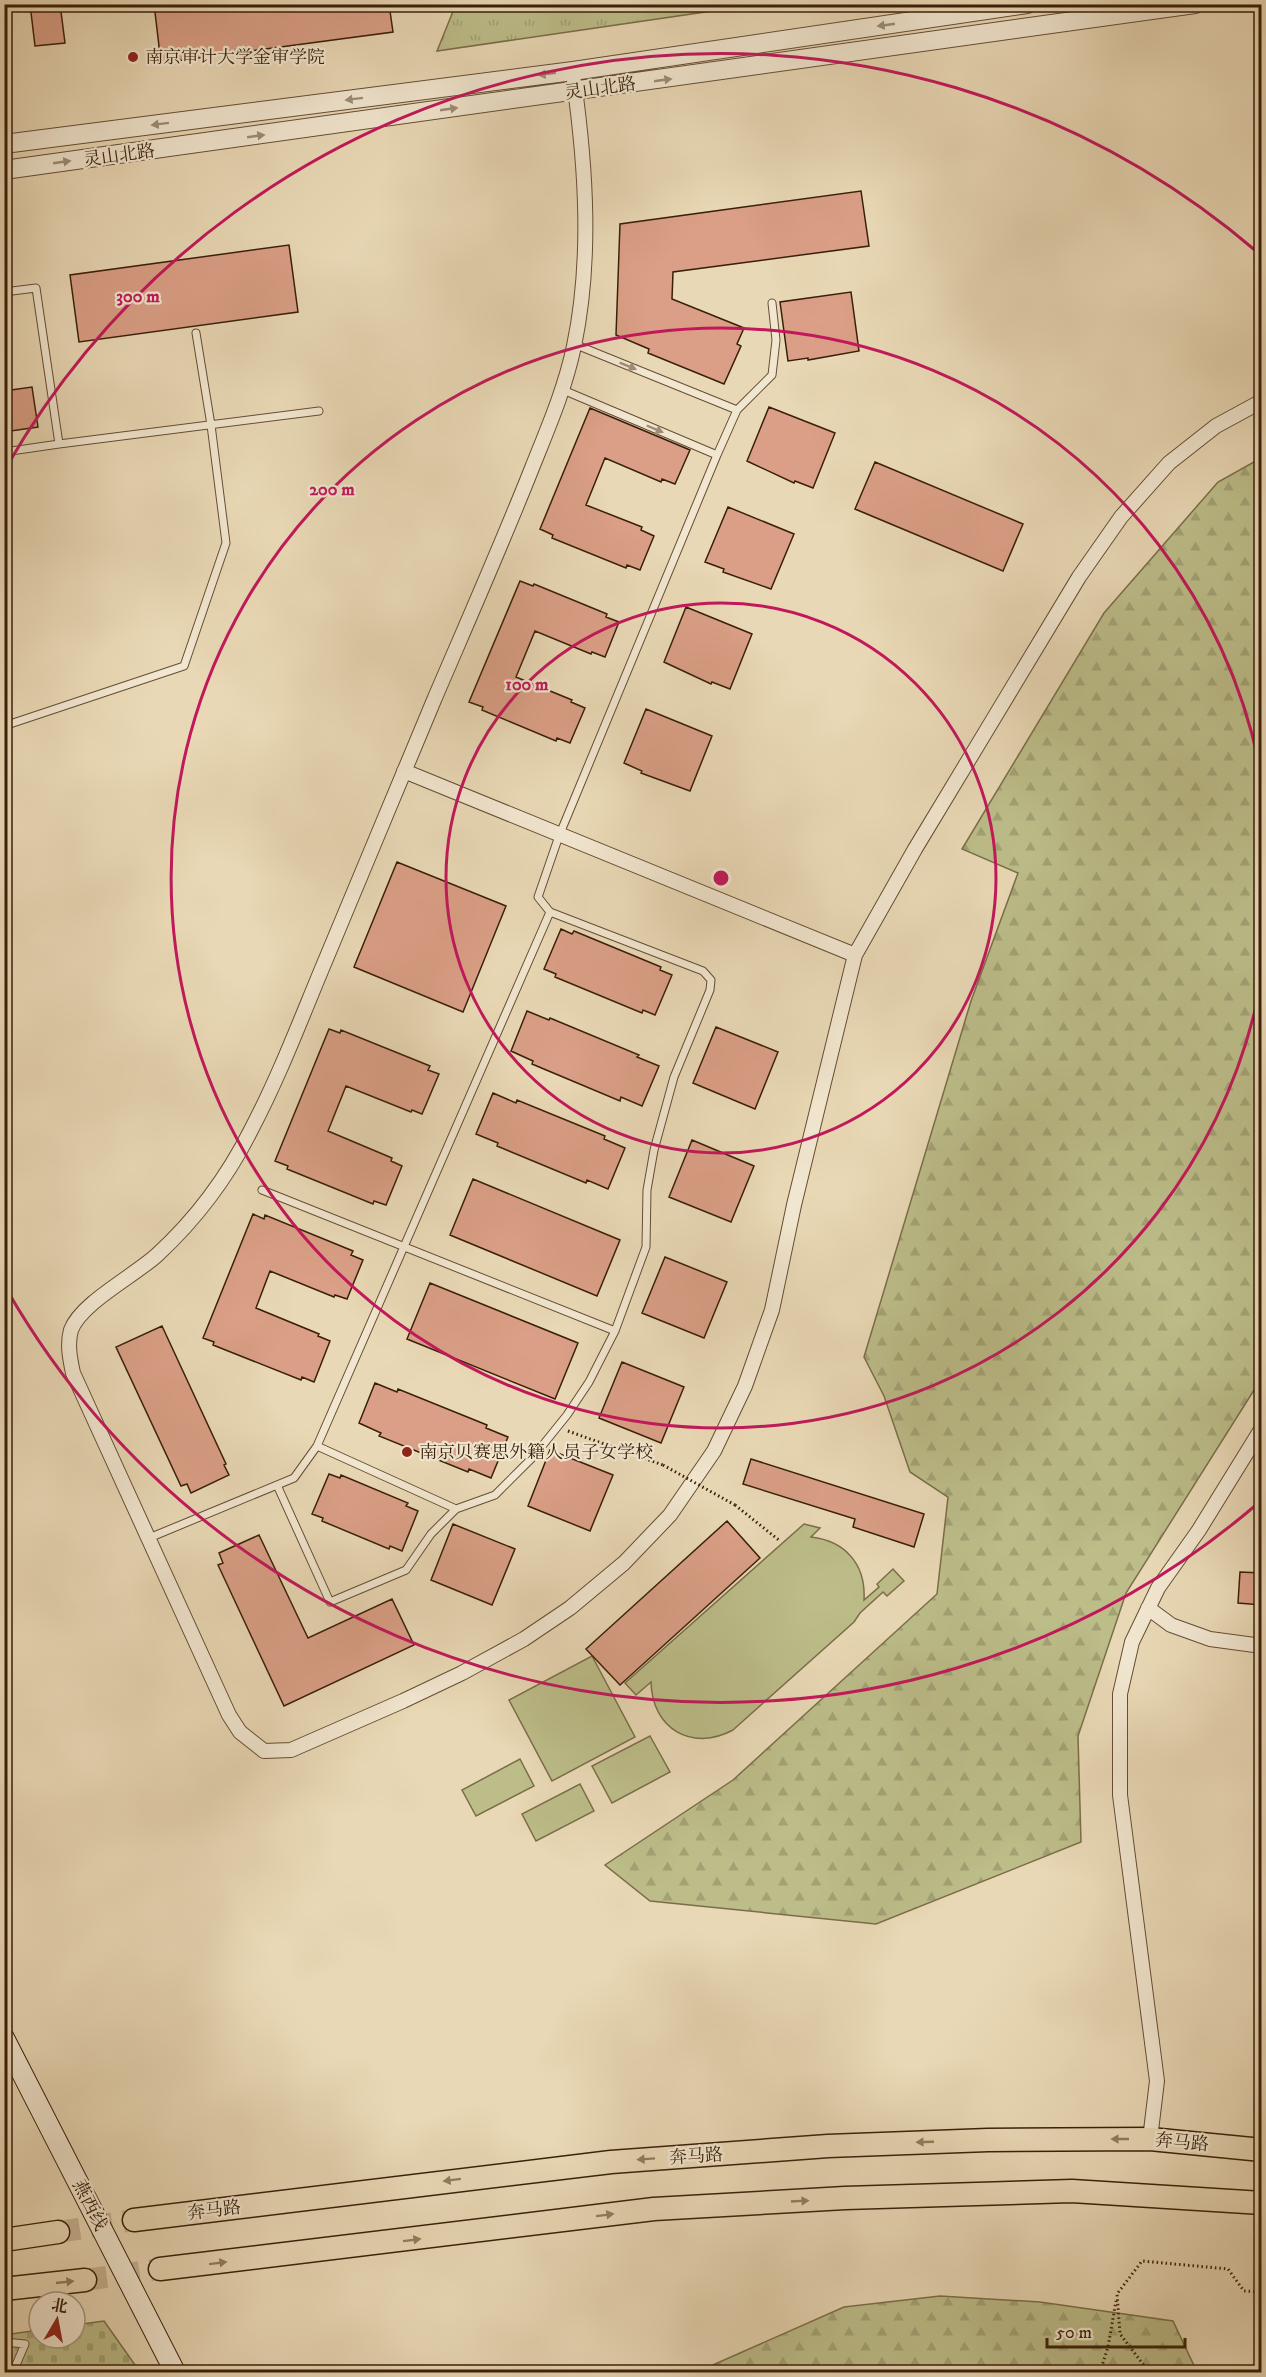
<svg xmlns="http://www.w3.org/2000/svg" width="1266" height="2377" viewBox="0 0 1266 2377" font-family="'IM FELL DW Pica','Noto Serif SC',serif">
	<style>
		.grass { fill: url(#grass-tufts); stroke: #7a6e49; stroke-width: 1.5 }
		.forest { fill: url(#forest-firs); stroke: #7a6e49; stroke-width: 1.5 }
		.cemetery { fill: url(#cemetery-stones); stroke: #7a6e49; stroke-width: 1.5 }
		.garden { fill: #bcbd89; stroke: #7a6e49; stroke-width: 1.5 }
		.building { fill: #da9f86; stroke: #391f09; stroke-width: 1.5 }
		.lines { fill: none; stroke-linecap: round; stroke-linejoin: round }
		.primary-tunnel { stroke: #c6b393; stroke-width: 22; stroke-dasharray: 22 11; stroke-linecap: butt }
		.service-casing { stroke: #654d34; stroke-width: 9 }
		.minor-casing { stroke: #654d34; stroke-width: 16 }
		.tertiary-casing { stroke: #654d34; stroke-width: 20 }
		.secondary-casing { stroke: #391f09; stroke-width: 22 }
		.primary-casing { stroke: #391f09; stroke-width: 25 }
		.path { stroke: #391f09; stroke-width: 3; stroke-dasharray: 1.5 3; stroke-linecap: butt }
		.service { stroke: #f1e6cf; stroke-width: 7 }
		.minor { stroke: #f1e6cf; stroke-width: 14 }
		.tertiary { stroke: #f1e6cf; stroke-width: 18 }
		.secondary { stroke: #f1e6cf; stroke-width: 20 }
		.primary { stroke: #e9d8b5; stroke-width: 22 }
		.path-bridge { stroke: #391f09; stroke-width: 3; stroke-dasharray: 1.5 3; stroke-linecap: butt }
		.oneway { fill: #9e8c76 }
		.oneway2 { fill: #917c5f }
		.ring { fill: none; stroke: #c2185b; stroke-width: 3 }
		.poi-dot { fill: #8f2418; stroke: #f1e6cf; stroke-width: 2 }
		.labels { text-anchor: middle; stroke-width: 4.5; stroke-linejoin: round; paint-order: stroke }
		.poi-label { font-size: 18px; fill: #391f09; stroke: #f1e6cf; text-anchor: start }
		.street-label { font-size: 18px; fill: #391f09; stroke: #f1e6cf }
		.centre { fill: #c2185b; stroke: #f1e6cf; stroke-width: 3 }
		.ring-label { font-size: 18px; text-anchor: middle; font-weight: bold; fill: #c2185b; stroke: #f1e6cf; stroke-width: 4.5; stroke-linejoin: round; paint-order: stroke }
	</style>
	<defs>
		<pattern id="grass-tufts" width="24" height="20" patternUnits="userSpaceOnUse" patternTransform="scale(1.5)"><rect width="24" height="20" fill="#bcbd89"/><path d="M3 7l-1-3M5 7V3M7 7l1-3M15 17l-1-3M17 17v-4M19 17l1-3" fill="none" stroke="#a2a275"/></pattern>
		<pattern id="forest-firs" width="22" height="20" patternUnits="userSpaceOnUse" patternTransform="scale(1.5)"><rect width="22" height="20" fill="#bcbd89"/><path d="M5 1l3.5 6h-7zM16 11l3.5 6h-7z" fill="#a2a275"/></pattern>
		<pattern id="cemetery-stones" width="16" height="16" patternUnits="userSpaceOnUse" patternTransform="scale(1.5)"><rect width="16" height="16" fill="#bcbd89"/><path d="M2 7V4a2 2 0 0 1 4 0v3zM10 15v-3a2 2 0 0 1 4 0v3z" fill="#a2a275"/></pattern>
	</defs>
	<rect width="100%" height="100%" fill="#e9d8b5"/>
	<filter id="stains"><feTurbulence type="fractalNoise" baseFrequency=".00333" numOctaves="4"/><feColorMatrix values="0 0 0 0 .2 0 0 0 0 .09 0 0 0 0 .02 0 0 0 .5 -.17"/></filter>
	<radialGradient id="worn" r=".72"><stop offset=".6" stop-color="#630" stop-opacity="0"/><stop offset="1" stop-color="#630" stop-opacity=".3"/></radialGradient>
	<!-- grass -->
	<path class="grass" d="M456 4H753V5L437 51Z"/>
	<!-- forest -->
	<path class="forest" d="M1261 458V1379L1126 1593 1078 1736 1081 1842 876 1924 650 1901 605 1865 733 1780 937 1594 948 1497 910 1472 884 1396 864 1357 971 1001 1018 873 962 849 1104 613 1218 482Z
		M940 2296 1040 2302 1173 2321 1197 2372H697L844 2307Z"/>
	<!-- cemetery -->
	<path class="cemetery" d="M104 2321 140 2372H5L4 2335 39 2330V2338H75V2325Z"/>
	<!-- garden -->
	<path class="garden" d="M804 1524 820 1528 811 1537C846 1541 866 1565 864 1600L879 1587 877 1584 893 1569 904 1581 887 1596 883 1592 860 1613 854 1622 733 1730C692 1752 652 1729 651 1682L636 1695 625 1683Z
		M592 1656 635 1737 552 1781 509 1700Z
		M650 1736 670 1772 612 1803 592 1766Z
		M520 1759 534 1786 476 1816 462 1790Z
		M580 1784 594 1811 536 1841 522 1814Z"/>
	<!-- building -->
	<path class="building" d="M30 4H60L65 43 35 46Z
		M154 4H389L393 32 161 63Z
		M861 191 869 246 673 272 672 299 744 328 737 344 741 346 724 384 648 353 649 349 616 335 620 224Z
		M289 245 298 312 79 342 70 275Z
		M851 292 859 351 808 360V358L788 361 780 302Z
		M32 387 38 427 4 432V391Z
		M769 407 835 433 813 488 795 481 794 483 747 461Z
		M590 408 690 450 675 484 662 479 661 482 605 458 586 505 642 527 641 530 654 536 640 570 627 565 626 568 552 538 553 535 540 529Z
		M875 462 1023 524 1003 571 855 509Z
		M728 507 794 534 771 589 723 572 724 569 705 562Z
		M520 581 533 586 534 584 607 614 606 617 619 622 605 657 592 652 591 654 535 631 516 677 572 700 571 702 585 708 570 743 557 738 556 741 482 710 483 707 469 702Z
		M686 607 752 634 730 689 712 682 711 684 664 662Z
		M646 709 712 736 690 791 641 773 642 771 624 763Z
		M397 862 506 906 463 1012 354 967Z
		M561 929 572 934 574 931 661 967 660 970 672 975 655 1015 643 1010 642 1013 555 977 556 974 544 969Z
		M527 1011 549 1020 550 1018 639 1055 637 1057 659 1066 642 1106 621 1097 620 1101 532 1064 533 1061 511 1051Z
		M716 1027 778 1052 755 1109 693 1083Z
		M329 1029 340 1033 341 1030 430 1066 428 1070 439 1074 422 1114 412 1110 411 1112 346 1086 328 1131 392 1158 391 1161 402 1166 386 1205 374 1201 373 1204 287 1169 288 1166 275 1161Z
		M493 1093 516 1103 517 1100 605 1136 604 1139 625 1148 608 1189 587 1180 586 1183 497 1146 498 1143 476 1134Z
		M692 1140 754 1166 731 1222 669 1197Z
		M473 1179 620 1240 597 1296 450 1235Z
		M253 1214 264 1219 265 1215 353 1251 351 1255 363 1260 347 1299 335 1295 334 1297 270 1271 256 1308 319 1334 318 1336 330 1341 314 1382 302 1377 301 1380 213 1345 214 1342 203 1338Z
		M665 1257 727 1282 704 1338 642 1313Z
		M430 1283 578 1343 555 1399 407 1339Z
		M162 1326 226 1464 224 1465 229 1475 191 1493 187 1484 181 1486 116 1347Z
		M622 1362 684 1387 661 1443 599 1418Z
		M375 1383 397 1392 398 1389 487 1425 486 1428 508 1437 491 1478 469 1469 468 1472 379 1436 381 1433 359 1423Z
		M550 1450 613 1475 590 1531 528 1506Z
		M751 1459 924 1514 914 1547 853 1527 855 1519 743 1484Z
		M329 1474 340 1478 341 1475 408 1503 406 1506 418 1511 402 1551 390 1546 389 1549 322 1521 323 1518 312 1514Z
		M727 1521 760 1558 620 1685 586 1649Z
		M453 1524 515 1549 492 1605 431 1580Z
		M259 1535 308 1638 392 1599 414 1645 284 1706 218 1565 223 1563 219 1553Z
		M1240 1572 1262 1573V1605L1238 1603Z"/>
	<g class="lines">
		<!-- primary-tunnel -->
		<path class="primary-tunnel" d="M58 2232 134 2220
			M85 2280 160 2269"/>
		<!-- service casing -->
		<g class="service-casing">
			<path id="service" d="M4 292 36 288 59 444 4 452
				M574 344 737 410
				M563 390 717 455
				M59 444 319 411
				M4 726 184 666 226 543 211 425 196 333
				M262 1190 615 1331
				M317 1446 456 1509
				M277 1485 330 1602 406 1570 431 1534 456 1509 495 1495 534 1456 567 1415 589 1382 615 1331 646 1247 647 1190 654 1150 674 1077 710 990 711 980 703 971 550 912
				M149 1538 294 1478 317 1446 550 912 538 897 559 836 717 455 737 410 772 375 776 340 772 303
				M4 2342 25 2344 13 2372"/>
		</g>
		<!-- minor casing -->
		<g class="minor-casing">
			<path id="minor" d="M574 82C586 168 592 260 574 346 565 389 548 428 532 468 501 546 467 623 434 700 398 786 362 873 326 959 302 1016 280 1075 251 1130 227 1178 196 1219 157 1255 134 1276 81 1303 71 1330 67 1344 70 1359 73 1373L229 1715 240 1732 264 1751 291 1750 403 1701 462 1673 524 1639 570 1608 624 1563 670 1515 714 1451 745 1386 772 1310 794 1205 855 955 915 849 1079 577 1121 517 1169 463 1216 426 1262 401
				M404 771 855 955
				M1148 1608 1171 1625 1210 1639 1262 1646
				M1150 2139 1157 2081 1120 1795V1694L1132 1642 1158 1588 1199 1530 1262 1428"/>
		</g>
		<!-- tertiary casing -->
		<g class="tertiary-casing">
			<path id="tertiary" d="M4 144 573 71 1027 4
				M4 170 1195 4"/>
		</g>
		<!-- secondary casing -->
		<g class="secondary-casing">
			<path id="secondary" d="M4 2038 175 2372"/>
		</g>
		<!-- primary casing -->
		<g class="primary-casing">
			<path id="primary" d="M134 2220 611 2162 828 2146 988 2140 1150 2139 1262 2150
				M4 2240 58 2232
				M160 2269 654 2209 845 2198 1072 2191 1262 2203
				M4 2289 85 2280"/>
		</g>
		<!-- path -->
		<path class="path" d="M568 1431 663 1465
			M735 1505 780 1541
			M1100 2372 1108 2347 1116 2301
			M1149 2372 1120 2334 1117 2294 1142 2261 1228 2269 1244 2291 1262 2292"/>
		<!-- service -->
		<use href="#service" class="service"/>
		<!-- minor -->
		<use href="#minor" class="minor"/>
		<!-- tertiary -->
		<use href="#tertiary" class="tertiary"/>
		<!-- secondary -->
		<use href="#secondary" class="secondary"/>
		<!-- primary -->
		<use href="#primary" class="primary"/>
		<!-- path-bridge -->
		<path class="path-bridge" d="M663 1465 735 1505"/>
	</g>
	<!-- one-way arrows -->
	<defs><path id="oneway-solid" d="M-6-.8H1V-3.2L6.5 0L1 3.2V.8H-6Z" transform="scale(1.5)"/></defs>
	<g class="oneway">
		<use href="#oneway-solid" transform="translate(886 25) rotate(172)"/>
		<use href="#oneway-solid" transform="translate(547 74) rotate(173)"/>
		<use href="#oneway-solid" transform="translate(663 80) rotate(-8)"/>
		<use href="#oneway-solid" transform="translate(354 99) rotate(173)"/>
		<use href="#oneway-solid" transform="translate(449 109) rotate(-8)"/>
		<use href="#oneway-solid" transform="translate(160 124) rotate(173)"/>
		<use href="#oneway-solid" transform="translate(256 136) rotate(-8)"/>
		<use href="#oneway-solid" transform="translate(62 162) rotate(-8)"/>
		<use href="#oneway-solid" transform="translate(628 366) rotate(22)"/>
		<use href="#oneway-solid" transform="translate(655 429) rotate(23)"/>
	</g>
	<g class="oneway2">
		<use href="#oneway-solid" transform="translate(1120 2139) rotate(180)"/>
		<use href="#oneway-solid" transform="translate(925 2142) rotate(178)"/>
		<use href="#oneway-solid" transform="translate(646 2159) rotate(176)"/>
		<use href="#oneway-solid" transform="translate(452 2180) rotate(173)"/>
		<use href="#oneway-solid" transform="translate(800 2201) rotate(-3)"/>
		<use href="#oneway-solid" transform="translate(605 2215) rotate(-7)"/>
		<use href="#oneway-solid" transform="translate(412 2240) rotate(-7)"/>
		<use href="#oneway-solid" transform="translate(218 2263) rotate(-7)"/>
		<use href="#oneway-solid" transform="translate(65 2282) rotate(-6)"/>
	</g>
	<!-- distance rings -->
	<g class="ring">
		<circle cx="721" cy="878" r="275"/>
		<path d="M1261 983A550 550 0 1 1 1261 773"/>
		<path d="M1256 1505A824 824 0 0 1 7 1290M7 466A824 824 0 0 1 1256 251"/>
	</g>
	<!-- markers -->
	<g class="poi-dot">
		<circle cx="133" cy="57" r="6"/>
		<circle cx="407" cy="1452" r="6"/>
	</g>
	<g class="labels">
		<!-- poi labels -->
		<g class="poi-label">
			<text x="145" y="63">南京审计大学金审学院</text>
			<text x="419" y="1458">南京贝赛思外籍人员子女学校</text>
		</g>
		<!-- street labels -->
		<g class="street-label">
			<text transform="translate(600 88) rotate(-8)" y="6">灵山北路</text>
			<text transform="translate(119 155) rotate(-8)" y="6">灵山北路</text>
			<text transform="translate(1182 2142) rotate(5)" y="6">奔马路</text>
			<text transform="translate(696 2156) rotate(-4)" y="6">奔马路</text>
			<text transform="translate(90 2205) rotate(63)" y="6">燕西线</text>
			<text transform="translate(214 2210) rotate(-7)" y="6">奔马路</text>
		</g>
	</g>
	<circle cx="721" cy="878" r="9" class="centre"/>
	<g class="ring-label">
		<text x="138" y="302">300 m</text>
		<text x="332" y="495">200 m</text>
		<text x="527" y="690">100 m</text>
	</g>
	<!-- margin -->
	<rect width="1266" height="2377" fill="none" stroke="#e9d8b5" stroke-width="24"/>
	<rect x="6" y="6" width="1254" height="2365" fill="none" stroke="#391f09" stroke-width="3"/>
	<rect x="12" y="12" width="1242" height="2353" fill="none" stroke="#391f09" stroke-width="1.5"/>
	<!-- north arrow -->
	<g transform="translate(57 2320) rotate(10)"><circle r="28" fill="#f1e6cf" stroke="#a79680" stroke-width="1.5"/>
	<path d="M0-4.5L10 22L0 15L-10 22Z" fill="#8f2418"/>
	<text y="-9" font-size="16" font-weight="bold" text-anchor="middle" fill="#391f09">北</text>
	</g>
	<!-- scale -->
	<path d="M1047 2338v9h138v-9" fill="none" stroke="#391f09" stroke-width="3"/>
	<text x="1056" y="2338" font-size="18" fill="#391f09" stroke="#f1e6cf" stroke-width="4.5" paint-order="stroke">50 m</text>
	<rect width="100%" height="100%" filter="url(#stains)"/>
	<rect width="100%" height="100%" fill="url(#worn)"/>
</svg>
